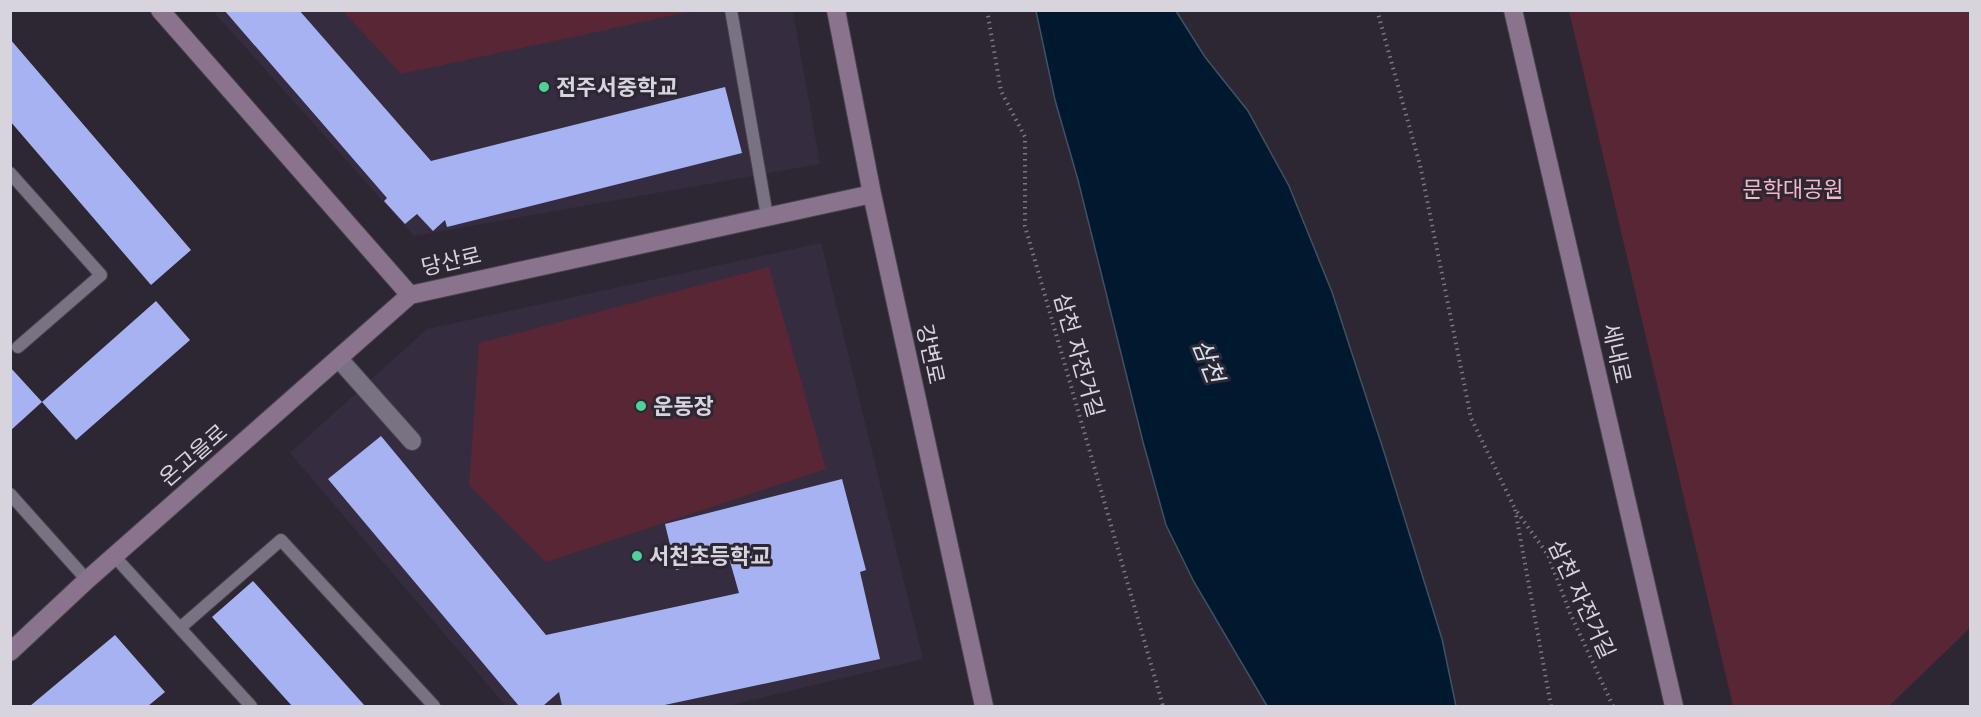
<svg xmlns="http://www.w3.org/2000/svg" width="1981" height="717" viewBox="0 0 1981 717" font-family="Jost,'Noto Sans KR',sans-serif">
	<style>
		.built { fill: #352c3f }
		.green { fill: #582635 }
		.water { fill: #00192f; stroke: #415163; stroke-width: 1.5 }
		.building { fill: #a7b2f2 }
		.lines { fill: none; stroke-linecap: round; stroke-linejoin: round }
		.lane-casing { stroke: #48434e; stroke-width: 14 }
		.street-casing { stroke: #48434e; stroke-width: 20 }
		.secondary-casing { stroke: #48434e; stroke-width: 20 }
		.path { stroke: #7b7681; stroke-width: 4; stroke-dasharray: 1.5 4.5; stroke-linecap: butt }
		.lane { stroke: #797282; stroke-width: 12 }
		.street { stroke: #797282; stroke-width: 18 }
		.secondary { stroke: #8a748d; stroke-width: 18 }
		.poi-dot { fill: #4dd39a; stroke: #2d2734; stroke-width: 2 }
		.labels { text-anchor: middle; stroke-width: 6; stroke-linejoin: round; paint-order: stroke }
		.poi-label { font-size: 22px; font-weight: bold; fill: #d8d4dd; stroke: #2d2734; text-anchor: start }
		.park-label { font-size: 22px; fill: #f6b8c7; stroke: #2d2734 }
		.street-label { font-size: 22px; fill: #d8d4dd; stroke: #2d2734 }
		.water-label { font-size: 24px; font-style: italic; fill: #d5e3f1; stroke: #2d2734 }
	</style>
	<rect width="100%" height="100%" fill="#2d2734"/>
	<!-- built -->
	<path class="built" d="M213 11H793L820 164 414 236Z
		M821 243 923 659 727 706H506L290 453 427 329Z"/>
	<!-- green -->
	<path class="green" d="M343 11H693L401 74Z
		M1569 11H1970V628L1889 706H1733Z
		M769 267 826 469 546 562 469 485 479 343Z"/>
	<!-- water -->
	<path class="water" d="M1036 11H1176L1205 57 1248 111 1289 186 1332 292 1385 455 1442 639 1456 706H1267L1194 582 1166 525 1143 442 1078 180 1055 100Z"/>
	<!-- building -->
	<path class="building" d="M224 10H299L431 161 725 87 742 153 447 227 445 220 433 231 417 214 405 224 384 201 387 198Z
		M10 39 191 250 151 285 10 121Z
		M156 301 190 340 76 440 42 402Z
		M10 367 42 402 10 431Z
		M381 436 546 635 739 593 729 558 676 570 665 524 842 479 866 570 860 572 880 659 660 706H562L559 692 543 706H519L328 479Z
		M253 581 365 706H292L212 617Z
		M115 635 165 692 148 706H30Z"/>
	<g class="lines">
		<!-- lane casing -->
		<g class="lane-casing">
			<path id="lane" d="M731 10 767 216
				M10 173 101 275 18 347
				M10 494 87 580
				M114 556 251 706
				M180 628 281 540 434 706"/>
		</g>
		<!-- street casing -->
		<g class="street-casing">
			<path id="street" d="M339 359 412 441"/>
		</g>
		<!-- secondary casing -->
		<g class="secondary-casing">
			<path id="secondary" d="M160 10 410 295 872 194
				M836 10 872 194 984 706
				M1513 10 1674 706
				M10 652 87 580 410 295"/>
		</g>
		<!-- path -->
		<path class="path" d="M987 10 1001 91 1025 137V226L1163 706
			M1377 10 1420 165 1471 418 1515 509
			M1551 706 1515 509 1548 555 1570 613 1613 706"/>
		<!-- lane -->
		<use href="#lane" class="lane"/>
		<!-- street -->
		<use href="#street" class="street"/>
		<!-- secondary -->
		<use href="#secondary" class="secondary"/>
	</g>
	<!-- markers -->
	<g class="poi-dot">
		<circle cx="544" cy="87" r="6"/>
		<circle cx="641" cy="406" r="6"/>
		<circle cx="637" cy="556" r="6"/>
	</g>
	<g class="labels">
		<!-- poi labels -->
		<g class="poi-label">
			<text x="556" y="95">전주서중학교</text>
			<text x="653" y="414">운동장</text>
			<text x="649" y="564">서천초등학교</text>
		</g>
		<!-- park labels -->
		<g class="park-label">
			<text x="1793" y="197">문학대공원</text>
		</g>
		<!-- street labels -->
		<g class="street-label">
			<text transform="translate(451 261) rotate(-13)" y="8">당산로</text>
			<text transform="translate(1617 353) rotate(77)" y="8">세내로</text>
			<text transform="translate(931 354) rotate(78)" y="8">강변로</text>
			<text transform="translate(1079 355) rotate(74)" y="8">삼천 자전거길</text>
			<text transform="translate(193 455) rotate(-41)" y="8">온고을로</text>
			<text transform="translate(1582 599) rotate(65)" y="8">삼천 자전거길</text>
		</g>
		<!-- water labels -->
		<g class="water-label">
			<text transform="translate(1208 361) rotate(68)" y="8">삼천</text>
		</g>
	</g>
	<!-- border -->
	<rect width="1981" height="717" fill="none" stroke="#d8d4dd" stroke-width="24"/>
</svg>
